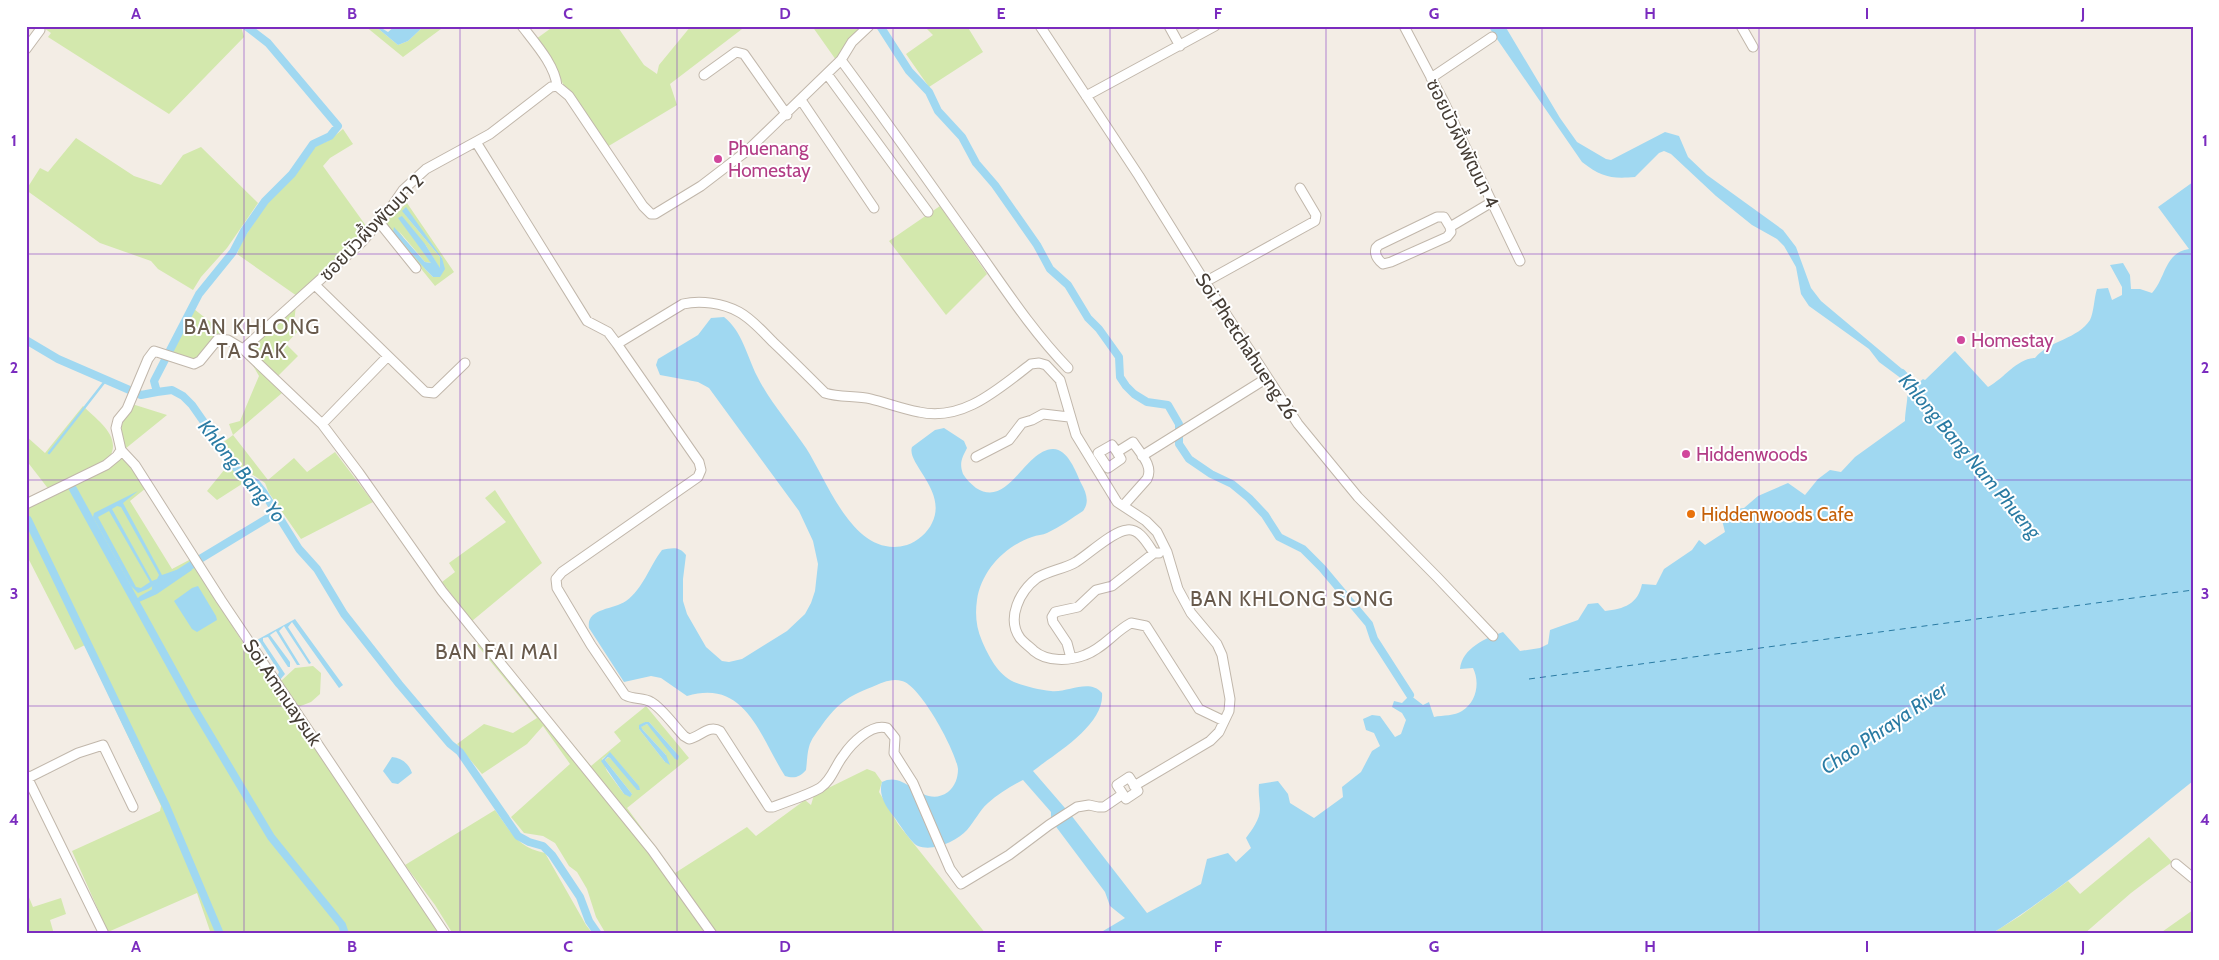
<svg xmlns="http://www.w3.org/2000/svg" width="2219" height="960" viewBox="0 0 2219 960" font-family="Cabin,'Noto Sans Thai',sans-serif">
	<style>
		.green { fill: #d3e8ad; fill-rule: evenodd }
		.water { fill: #a0d8f1; fill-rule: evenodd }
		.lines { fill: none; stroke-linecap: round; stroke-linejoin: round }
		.stream { stroke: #a0d8f1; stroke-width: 2.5 }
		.canal { stroke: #a0d8f1; stroke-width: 8 }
		.ferry { stroke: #2a7ba3; stroke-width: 1; stroke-dasharray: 6 5; stroke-linecap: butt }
		.minor-casing { stroke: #c1b7ab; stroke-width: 11 }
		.minor { stroke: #fff; stroke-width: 9 }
		.grid { fill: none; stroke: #7b2cbf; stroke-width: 1; stroke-opacity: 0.55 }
		.hotel-dot { fill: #d1479c; stroke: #fff; stroke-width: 2 }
		.food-dot { fill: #e8710a; stroke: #fff; stroke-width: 2 }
		.labels { text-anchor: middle; stroke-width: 4; stroke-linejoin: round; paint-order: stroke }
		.street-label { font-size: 19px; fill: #453d35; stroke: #fff }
		.hotel-label { font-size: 19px; fill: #b23c85; stroke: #fff; text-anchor: start }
		.food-label { font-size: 19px; fill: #c56008; stroke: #fff; text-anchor: start }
		.water-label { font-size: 20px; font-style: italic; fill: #2a7ba3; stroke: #fff }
		.quarter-label { font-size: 21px; letter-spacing: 1px; fill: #685a4c; stroke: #fff }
		.neatline { fill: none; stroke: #7b2cbf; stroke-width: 2 }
		.grid-label { font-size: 16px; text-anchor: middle; font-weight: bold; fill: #7b2cbf }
	</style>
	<rect width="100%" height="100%" fill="#f3ede5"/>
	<!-- green -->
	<path class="green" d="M41 26H241L244 37 169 114 48 37 51 33Z
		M365 26H375L398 45 408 41 424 26H445L403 57Z
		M554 26H617L644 65 657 74 659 65 691 26H746L670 84 677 105 607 147 565 87 536 39Z
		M812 26H862L836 60Z
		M924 26H967L983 52 929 87 906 54 933 35Z
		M343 129 353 144 330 158 323 166 369 230 297 296 294 323 298 331 286 344 298 356 278 376 289 387 233 435 268 480 294 458 307 472 335 452 373 502 301 539 269 493 265 483 240 466 221 444 233 435 229 424 240 421 259 376 251 362 242 353 297 296 237 254 242 241 271 197 286 184 314 146 328 141Z
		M76 138 134 176 161 185 183 155 201 147 258 203 227 248 201 277 193 290 158 269 151 261 100 243 26 190 40 168 48 172Z
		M407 203 454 272 435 286 384 223ZM402 211 442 258 440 277H433L426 270 398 230 425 262 431 263 425 244 440 269 441 264 440 257Z
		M940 206 987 274 946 315 889 241Z
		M194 309 223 332 195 369 172 353Z
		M132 404 167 415 125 449C117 431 122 420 132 404Z
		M83 406C97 420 123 437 109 458L50 491 26 460V436L45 453Z
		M121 458 125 460 146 488 130 501 172 569 191 559 243 643 441 934H211L197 893 108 932 72 851 160 811 161 806 85 645 75 650 26 554V508L74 486Z
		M229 464 245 482 217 500 207 491Z
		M495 490 542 563 472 621 442 582 455 572 449 563 506 522 485 498Z
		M485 640 591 766 621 741 614 732 646 706 689 758 627 808 675 873 747 827 756 836 805 800 811 805 814 795 867 769 875 772 882 782 879 792 898 824 986 934H606L596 917 587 889 577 872 569 866 555 843 543 836 524 833 511 817 570 764 543 726 527 744 482 774 457 744 484 724 513 733 537 718 477 645ZM645 722H649L679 756 647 724 640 727 643 730 666 755 665 762 639 729V728ZM610 753 639 786 609 757 605 760 632 794H624L607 771 602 759Z
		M313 666 321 673 320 694 311 702 298 707C290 704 281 689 281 681L295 668Z
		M495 810C511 832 517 847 545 853L586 925 593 934H453L435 905 405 865Z
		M2149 837 2172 862 2131 893 2084 934H1991L2020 916 2068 881 2080 894Z
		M26 890 33 907 61 898 66 914 50 920 54 934H26Z
		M2193 910V934H2159Z"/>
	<!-- water -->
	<path class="water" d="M375 26H383V29L388 32 395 26H424L408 41 398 45Z
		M1488 26H1505L1560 118 1577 142 1606 159 1611 160 1665 132 1679 136 1688 157 1707 175 1783 230 1796 247 1811 288 1821 301 1914 379 1906 382 1879 362 1869 349 1809 306 1801 294 1796 267 1784 246 1777 239 1752 225 1716 196 1671 154 1664 151 1659 153 1635 177C1611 179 1601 177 1582 162Z
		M2193 182V781C2127 834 2063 889 1991 934H1098L1125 918 1110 906 1105 892 1051 820V812L1023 780C1011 786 998 794 988 803 979 811 975 821 967 830 957 841 933 852 918 846 911 843 899 823 894 817 886 807 878 795 882 782 906 769 922 810 948 792 955 786 958 778 958 769 956 751 920 685 902 681 891 678 882 683 872 687 847 697 838 703 822 725 817 732 811 739 809 747 807 754 807 763 806 770 800 777 794 779 785 776 760 737 746 678 687 696L661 678 651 676 624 682 589 628C586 608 613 610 626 601 643 589 649 567 662 550 672 548 679 546 686 555L683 579V601L687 614 706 647 722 661 729 662 742 659 787 631 805 614 811 603 815 591 818 564 813 541 799 511 709 388 698 382 660 375 656 365 658 359 698 335 711 318 724 317C742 331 747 356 757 376 770 402 790 424 806 448 828 482 854 560 907 545 917 542 928 532 932 523 948 491 906 463 912 447L935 430 944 428 964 441 967 448C962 458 959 463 963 474 966 479 971 484 976 488 1009 509 1024 450 1053 449 1068 449 1076 472 1081 483 1086 492 1090 502 1083 511 1072 518 1060 527 1047 533 1043 535 1037 535 1032 537 1005 546 981 571 977 600 975 614 976 627 982 641 988 655 998 675 1014 682 1025 686 1039 690 1051 691 1068 693 1089 678 1102 693 1105 725 1056 753 1033 771L1071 815 1147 913 1201 884 1207 859 1228 853 1236 862 1251 848 1246 838C1252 830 1260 819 1260 809 1260 800 1258 793 1259 784L1278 781 1288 794 1290 803 1314 818 1343 797 1342 787 1361 772 1372 751 1380 746 1374 733 1366 730 1363 719 1372 715 1380 716 1395 737 1401 734 1406 720 1402 713 1392 707 1394 701 1402 703 1410 695 1423 705 1429 702 1434 717C1443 715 1455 716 1462 711 1477 702 1480 682 1473 668L1460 669C1462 648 1486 638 1503 632L1520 651 1540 648 1548 644 1550 630 1578 620 1588 604 1598 603 1605 611C1624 609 1638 604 1642 584L1656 585 1664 569 1692 550 1699 540 1705 545 1725 532 1722 520 1733 509 1744 508 1758 496 1788 483 1805 495 1818 479 1830 470 1841 472 1855 457 1905 421C1905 411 1909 395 1907 387L1916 385 1923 379 1925 380 1955 351 1988 387C2005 378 2016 359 2035 358 2050 340 2078 339 2090 320 2094 312 2094 298 2097 289L2108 288 2112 300 2122 295V287L2110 265 2123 263 2130 275 2131 289H2140L2152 293C2166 278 2164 253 2189 249L2158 207Z
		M406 207 442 258 445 269 440 277H433L426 270 393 232 394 227 425 262 431 263 398 218 402 216 425 244 440 268V257L402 211Z
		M138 491 123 503 162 575 179 569 148 589 138 593 131 586 93 517 94 513ZM117 506 121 507 159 575 157 579 152 581 112 509ZM109 511 150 582 141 588 136 587 98 517Z
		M190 568 192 570 157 594 139 602 136 600 140 596Z
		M198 586 216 616 217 620 197 632 192 629 174 601 192 588Z
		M295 619 343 685 339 688 292 622 288 627 311 663 309 664 284 626 279 631 300 665H297L276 631 270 635 290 662V667H288L268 637 263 638V641L285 674 279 681 277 677 279 672 260 642 258 644 255 641Z
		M645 722H649L679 756 678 760 675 759 647 724 641 727 643 730 666 755 670 765 665 762 639 729V725Z
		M610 752 639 786 640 790H637L610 758 608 757 605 760 632 794 630 797 624 794 601 761Z
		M392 757C402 758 409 764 412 773L398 784 392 783 383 771Z"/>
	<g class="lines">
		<!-- stream -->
		<path class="stream" d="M49 453 106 380"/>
		<!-- canal -->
		<path class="canal" d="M246 26 268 43 338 126 330 136 313 144 292 174 265 201 244 231 233 252 199 294 154 381 157 392 172 390 183 396 192 405 236 468 245 477 256 483 264 493 299 549 317 569 344 614 399 684 450 744 460 752 518 836 529 842 543 846 552 855 580 897 589 921 598 934
			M880 26 909 71 929 92 938 111 962 137 976 163 995 185 1037 245 1050 269 1068 285 1088 318 1099 329 1119 357 1120 377 1126 386 1134 394 1147 402 1168 405 1179 424V444L1189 459 1211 474 1232 484 1249 498 1265 515 1279 537 1303 549 1322 568 1369 624 1374 639 1410 695
			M26 340 58 359 141 395 157 392
			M1902 373 1919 393
			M73 489 195 710 271 837 342 925 345 934
			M28 520 166 806 220 934
			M200 559 276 513
			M156 588 193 564"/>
		<!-- ferry -->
		<path class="ferry" d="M1529 679 2193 590"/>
		<!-- minor casing -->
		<g class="minor-casing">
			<path id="minor" d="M522 26C535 43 555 65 557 86
				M1040 26 1139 176 1205 282 1298 424 1358 497 1437 577 1493 636
				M1169 26 1180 46
				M1404 26 1443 100 1520 261
				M1741 26 1753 47
				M26 49 40 30
				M841 60C887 122 931 185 976 248 1005 289 1033 332 1068 368
				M827 74 928 212
				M704 75 736 52 744 54 787 115
				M1431 78 1492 37
				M1086 96 1215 26
				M801 100 874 208
				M476 142 587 321 608 332 617 344
				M379 222 416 268
				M1450 227 1451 232 1447 237 1391 262 1383 264C1378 260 1374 255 1376 248L1379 245 1437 217H1444L1450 227 1492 202
				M1205 282 1315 221 1316 215 1300 188
				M315 285 425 392 434 393 465 363
				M243 349 362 242 390 209 403 190 426 169 490 134 551 87 557 86 569 96 643 206 651 214H655L701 186 748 150 841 60 852 42 869 26
				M322 424 388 356
				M121 450 135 465 221 600 445 934
				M1117 452 1112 445 1098 453 1108 468 1121 459 1117 452 1133 442C1140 453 1154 466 1147 479L1123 506
				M1142 456 1267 378
				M976 457 1009 440 1022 423 1032 420 1043 414 1069 417
				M26 504 106 465 117 456 121 450 116 428 118 420 127 409 148 359 154 351 194 364 200 361 218 339 228 340 243 349 322 424 359 473 442 591 652 850 712 934
				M1154 553C1148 545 1140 528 1127 530 1113 531 1089 554 1076 562 1064 569 1048 571 1037 578 1020 591 1006 618 1020 638 1024 643 1030 647 1034 651 1047 662 1070 661 1085 655 1104 648 1114 632 1131 623L1146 626 1199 709 1224 721
				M1071 658 1067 643 1053 622 1052 617 1055 612 1078 607 1096 590 1112 586 1154 553H1159
				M26 775 104 934
				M1129 777 1138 791 1126 799 1117 785Z
				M28 778 78 753 103 745 133 807
				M1123 794 1104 807H1098L1089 805 1077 807 1049 825 1009 855 961 884 950 869 913 783 894 753 895 738 887 728C871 723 851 744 843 756 835 766 832 780 820 788 806 796 788 801 773 807H769L720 731C709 724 700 737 689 739L684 736C674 726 663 709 651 702 643 697 634 700 625 695L591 645 557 588 556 579 562 572 698 477 701 470 699 462 617 344 683 304C700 300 723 303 739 312 752 319 763 332 773 342 791 359 808 376 825 393 840 398 856 395 871 399 887 403 902 409 919 412 963 422 998 389 1031 364L1039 363 1046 365 1060 380 1076 435 1117 502 1146 521 1157 532 1167 552 1178 589 1191 613 1217 644 1222 655 1230 699 1229 711 1219 732 1210 741 1134 786
				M2176 864 2193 878"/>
		</g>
		<!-- minor -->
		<use href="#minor" class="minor"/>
	</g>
	<!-- grid -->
	<path class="grid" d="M244 26V934M460 26V934M677 26V934M893 26V934M1110 26V934M1326 26V934M1542 26V934M1759 26V934M1975 26V934M26 254H2193M26 480H2193M26 706H2193"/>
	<!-- markers -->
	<g class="hotel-dot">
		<circle cx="718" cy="159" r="5"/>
		<circle cx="1961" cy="340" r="5"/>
		<circle cx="1686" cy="454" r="5"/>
	</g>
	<circle class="food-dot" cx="1691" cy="514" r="5"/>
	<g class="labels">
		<!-- street labels -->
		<g class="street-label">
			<text transform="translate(1463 143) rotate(64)" y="7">ซอยบัวผึ้งพัฒนา 4</text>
			<text transform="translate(371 227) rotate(-46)" y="7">ซอยบัวผึ้งพัฒนา 2</text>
			<text transform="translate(1247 346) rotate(57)" y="7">Soi Phetchahueng 26</text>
			<text transform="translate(283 692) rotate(56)" y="7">Soi Amnuaysuk</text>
		</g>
		<!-- hotel labels -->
		<g class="hotel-label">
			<text x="728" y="155">Phuenang<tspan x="728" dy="22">Homestay</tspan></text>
			<text x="1971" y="347">Homestay</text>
			<text x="1696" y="461">Hiddenwoods</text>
		</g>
		<!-- food labels -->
		<g class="food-label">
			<text x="1701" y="521">Hiddenwoods Cafe</text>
		</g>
		<!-- water labels -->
		<g class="water-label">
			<text transform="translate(1970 456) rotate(50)" y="7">Khlong Bang Nam Phueng</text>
			<text transform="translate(242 471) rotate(51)" y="7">Khlong Bang Yo</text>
			<text transform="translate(1884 728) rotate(-34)" y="7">Chao Phraya River</text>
		</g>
		<!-- quarter labels -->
		<g class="quarter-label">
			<text x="252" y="334">BAN KHLONG<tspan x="252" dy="24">TA SAK</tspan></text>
			<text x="1292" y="606">BAN KHLONG SONG</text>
			<text x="497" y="659">BAN FAI MAI</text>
		</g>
	</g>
	<!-- border -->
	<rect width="2219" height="960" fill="none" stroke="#ffffff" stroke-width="55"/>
	<rect x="28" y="28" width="2164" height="904" class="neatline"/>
	<g class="grid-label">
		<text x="136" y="19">A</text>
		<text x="352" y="19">B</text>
		<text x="568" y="19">C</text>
		<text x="785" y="19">D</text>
		<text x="1001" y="19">E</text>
		<text x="1218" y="19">F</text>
		<text x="1434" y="19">G</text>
		<text x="1650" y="19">H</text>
		<text x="1867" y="19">I</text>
		<text x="2083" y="19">J</text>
		<text x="14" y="146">1</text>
		<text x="2205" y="146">1</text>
		<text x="14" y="373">2</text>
		<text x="2205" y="373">2</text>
		<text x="14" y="599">3</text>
		<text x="2205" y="599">3</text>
		<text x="14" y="825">4</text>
		<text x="2205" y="825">4</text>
		<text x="136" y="952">A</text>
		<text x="352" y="952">B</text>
		<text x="568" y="952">C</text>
		<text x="785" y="952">D</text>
		<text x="1001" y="952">E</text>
		<text x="1218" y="952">F</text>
		<text x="1434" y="952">G</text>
		<text x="1650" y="952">H</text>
		<text x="1867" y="952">I</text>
		<text x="2083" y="952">J</text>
	</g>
</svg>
